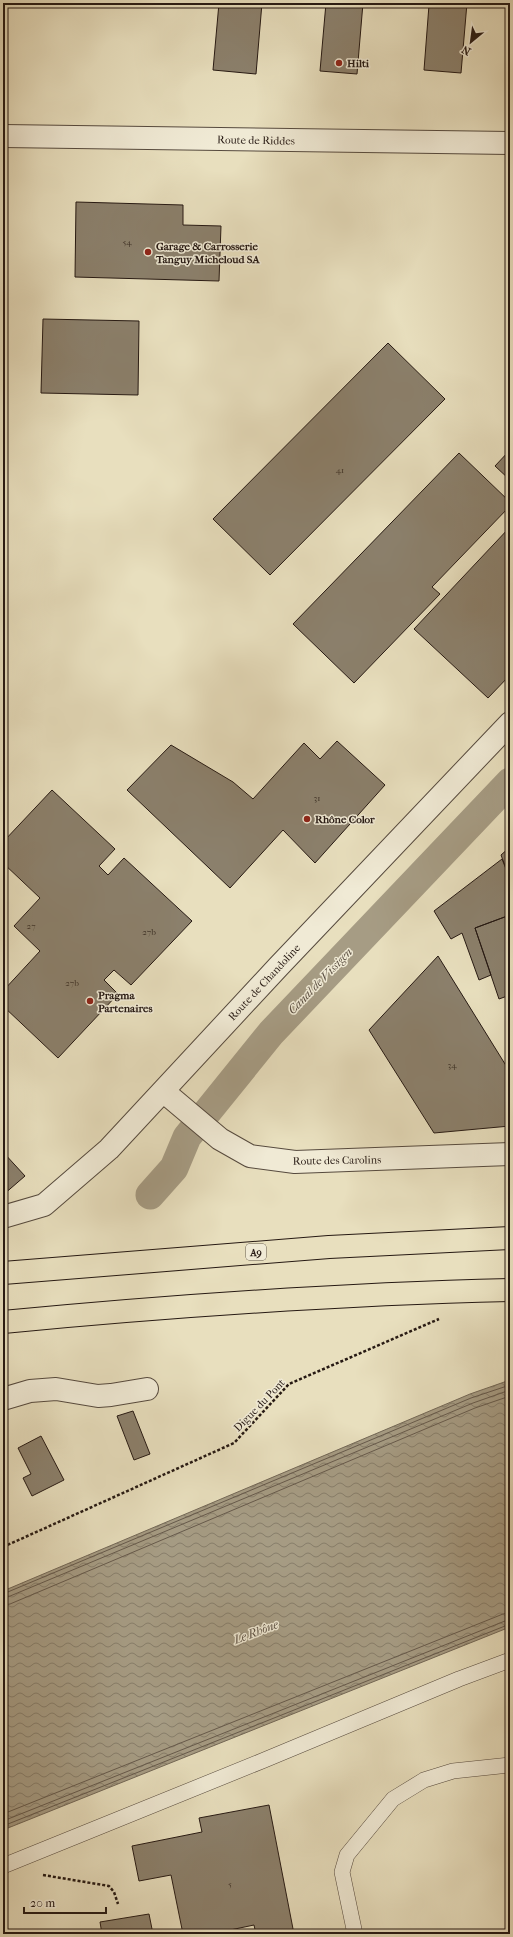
<svg xmlns="http://www.w3.org/2000/svg" width="513" height="1937" viewBox="0 0 513 1937" font-family="'IM FELL French Canon',serif">
	<style>
		.water { fill: url(#water-waves); stroke: #736857 }
		.lines { fill: none; stroke-linecap: round; stroke-linejoin: round }
		.shore { stroke: #665a4c; stroke-width: 1 }
		.canal { stroke: #a69c84; stroke-width: 29 }
		.building { fill: #8b806c; stroke: #261913 }
		.service-casing { stroke: #564a3e; stroke-width: 16 }
		.minor-casing { stroke: #564a3e; stroke-width: 24 }
		.tertiary-casing { stroke: #564a3e; stroke-width: 24 }
		.motorway-casing { stroke: #261913; stroke-width: 24 }
		.path { stroke: #261913; stroke-width: 2.5; stroke-dasharray: 3 2; stroke-linecap: butt }
		.service { stroke: #f0ead5; stroke-width: 15 }
		.minor { stroke: #f0ead5; stroke-width: 22 }
		.tertiary { stroke: #f0ead5; stroke-width: 22 }
		.motorway { stroke: #e8dfbe; stroke-width: 22 }
		.poi-dot { fill: #8f2418; stroke: #f0ead5; stroke-width: 1.5 }
		.labels { text-anchor: middle; stroke-width: 3; stroke-linejoin: round; paint-order: stroke }
		.number-label { font-size: 9px; fill: #3f3329 }
		.shield { fill: #f0ead5; stroke: #63584d; stroke-width: 1 }
		.shield-label { font-size: 10px; font-weight: bold; fill: #261913 }
		.poi-label { font-size: 11px; font-weight: bold; fill: #261913; stroke: #f0ead5; text-anchor: start }
		.street-label { font-size: 11px; fill: #261913; stroke: #f0ead5 }
		.water-label { font-size: 12px; font-style: italic; fill: #594d40; stroke: #f0ead5 }
	</style>
	<defs>
		<pattern id="water-waves" width="16" height="10" patternUnits="userSpaceOnUse"><rect width="16" height="10" fill="#a69c84"/><path d="M0 5q4-4 8 0t8 0" fill="none" stroke="#877e6b"/></pattern>
	</defs>
	<rect width="100%" height="100%" fill="#e8dfbe"/>
	<filter id="stains"><feTurbulence type="fractalNoise" baseFrequency=".005" numOctaves="4"/><feColorMatrix values="0 0 0 0 .2 0 0 0 0 .09 0 0 0 0 .02 0 0 0 .5 -.17"/></filter>
	<radialGradient id="worn" r=".72"><stop offset=".6" stop-color="#630" stop-opacity="0"/><stop offset="1" stop-color="#630" stop-opacity=".3"/></radialGradient>
	<!-- water -->
	<path class="water" d="M510 1380V1627L3 1830V1591L470 1394Z"/>
	<g class="lines">
		<!-- shore -->
		<path class="shore" d="M3 1594 471 1398 510 1385
			M3 1599 473 1403 510 1390
			M3 1605 10 1604 475 1408 510 1396
			M3 1814 503 1614 510 1613
			M3 1821 510 1619
			M3 1826 510 1624"/>
		<!-- canal -->
		<path class="canal" d="M150 1195 174 1168 187 1137 271 1033 510 782"/>
	</g>
	<!-- building -->
	<path class="building" d="M219 3H262L256 74 213 70Z
		M326 3H363L357 74 320 71Z
		M401 3H467L461 73 424 70 429 5Z
		M507 186H510V242L509 240Z
		M76 202 183 205V225L221 226 219 281 75 277Z
		M43 319 139 321 138 395 41 393Z
		M388 343 445 399 270 575 213 519Z
		M510 450V480L495 466Z
		M459 453 510 502V506L432 587 440 594 354 683 293 624Z
		M510 527V675L488 698 414 629Z
		M337 741 385 785 315 863 283 830 230 888 127 790 171 745 233 782 253 799 304 743 320 759Z
		M52 790 115 849 99 866 108 875 124 858 192 921 131 985 114 970 104 980 118 994 58 1058 3 1006V991L40 951 14 926 40 898 3 863V842Z
		M510 847V879L501 855Z
		M502 859 510 879V915L475 928 491 975 479 980 462 933 451 939 434 911Z
		M510 915V995L499 999 475 928Z
		M438 956 510 1072V1126L434 1133 369 1030Z
		M3 1152 25 1176 3 1195Z
		M133 1411 150 1454 134 1460 117 1416Z
		M41 1436 64 1480 32 1496 23 1478 31 1474 18 1448Z
		M269 1805 294 1934H256L254 1925 211 1934H183L171 1875 139 1881 132 1846 202 1832 199 1818Z
		M149 1914 153 1934H102L100 1922Z"/>
	<g class="lines">
		<!-- service casing -->
		<g class="service-casing">
			<path id="service" d="M3 1866 262 1761 459 1679 510 1660
				M355 1934 342 1872 347 1855 393 1799 424 1780 453 1771 510 1765"/>
		</g>
		<!-- minor casing -->
		<g class="minor-casing">
			<path id="minor" d="M163 1091 220 1139 250 1156 295 1162 510 1154
				M3 1217 44 1205 109 1149 278 967 510 723
				M3 1399 30 1391 56 1389 98 1396 111 1395 147 1389"/>
		</g>
		<!-- tertiary casing -->
		<g class="tertiary-casing">
			<path id="tertiary" d="M3 136 510 143"/>
		</g>
		<!-- motorway casing -->
		<g class="motorway-casing">
			<path id="motorway" d="M3 1273 329 1247 510 1238
				M3 1322C171 1306 341 1294 510 1290"/>
		</g>
		<!-- path -->
		<path class="path" d="M3 1547 234 1443 289 1384 439 1319
			M43 1875 109 1886 114 1892 118 1904"/>
		<!-- service -->
		<use href="#service" class="service"/>
		<!-- minor -->
		<use href="#minor" class="minor"/>
		<!-- tertiary -->
		<use href="#tertiary" class="tertiary"/>
		<!-- motorway -->
		<use href="#motorway" class="motorway"/>
	</g>
	<!-- markers -->
	<g class="poi-dot">
		<circle cx="339" cy="63" r="4"/>
		<circle cx="148" cy="252" r="4"/>
		<circle cx="307" cy="819" r="4"/>
		<circle cx="90" cy="1001" r="4"/>
	</g>
	<g class="labels">
		<!-- number labels -->
		<g class="number-label">
			<text x="127" y="245">54</text>
			<text x="340" y="473">41</text>
			<text x="317" y="801">31</text>
			<text x="31" y="929">27</text>
			<text x="149" y="935">27b</text>
			<text x="72" y="986">27b</text>
			<text x="452" y="1068">34</text>
			<text x="230" y="1887">5</text>
		</g>
		<!-- shield labels -->
		<rect class="shield" x="246" y="1244" width="20" height="16" rx="3"/>
		<g class="shield-label">
			<text x="256" y="1256">A9</text>
		</g>
		<!-- poi labels -->
		<g class="poi-label">
			<text x="347" y="67">Hilti</text>
			<text x="156" y="250">Garage &amp; Carrosserie<tspan x="156" dy="13">Tanguy Micheloud SA</tspan></text>
			<text x="315" y="823">Rhône Color</text>
			<text x="98" y="999">Pragma<tspan x="98" dy="13">Partenaires</tspan></text>
		</g>
		<!-- street labels -->
		<g class="street-label">
			<text transform="translate(256 140) rotate(1)" y="4">Route de Riddes</text>
			<text transform="translate(264 982) rotate(-47)" y="4">Route de Chandoline</text>
			<text transform="translate(337 1160) rotate(-1)" y="4">Route des Carolins</text>
			<text transform="translate(259 1405) rotate(-46)" y="4">Digue du Pont</text>
		</g>
		<!-- water labels -->
		<g class="water-label">
			<text transform="translate(320 981) rotate(-46)" y="4">Canal de Vissigen</text>
			<text transform="translate(256 1632) rotate(-21)" y="4">Le Rhône</text>
		</g>
	</g>
	<!-- margin -->
	<rect width="513" height="1937" fill="none" stroke="#e8dfbe" stroke-width="16"/>
	<rect x="4" y="4" width="505" height="1929" fill="none" stroke="#261913" stroke-width="2"/>
	<rect x="8" y="8" width="497" height="1921" fill="none" stroke="#261913"/>
	<!-- north arrow -->
	<g transform="translate(471 42) rotate(209)" stroke="#f0ead5" stroke-width="3" paint-order="stroke">
	<path d="M0-3L7 15L0 10L-7 15Z" fill="#261913"/>
	<text y="-6" font-size="11" font-weight="bold" text-anchor="middle" fill="#261913">N</text>
	</g>
	<!-- scale -->
	<path d="M24 1907v6h82v-6" fill="none" stroke="#261913" stroke-width="2"/>
	<text x="30" y="1907" font-size="12" fill="#261913" stroke="#f0ead5" stroke-width="3" paint-order="stroke">20 m</text>
	<rect width="100%" height="100%" filter="url(#stains)"/>
	<rect width="100%" height="100%" fill="url(#worn)"/>
</svg>
